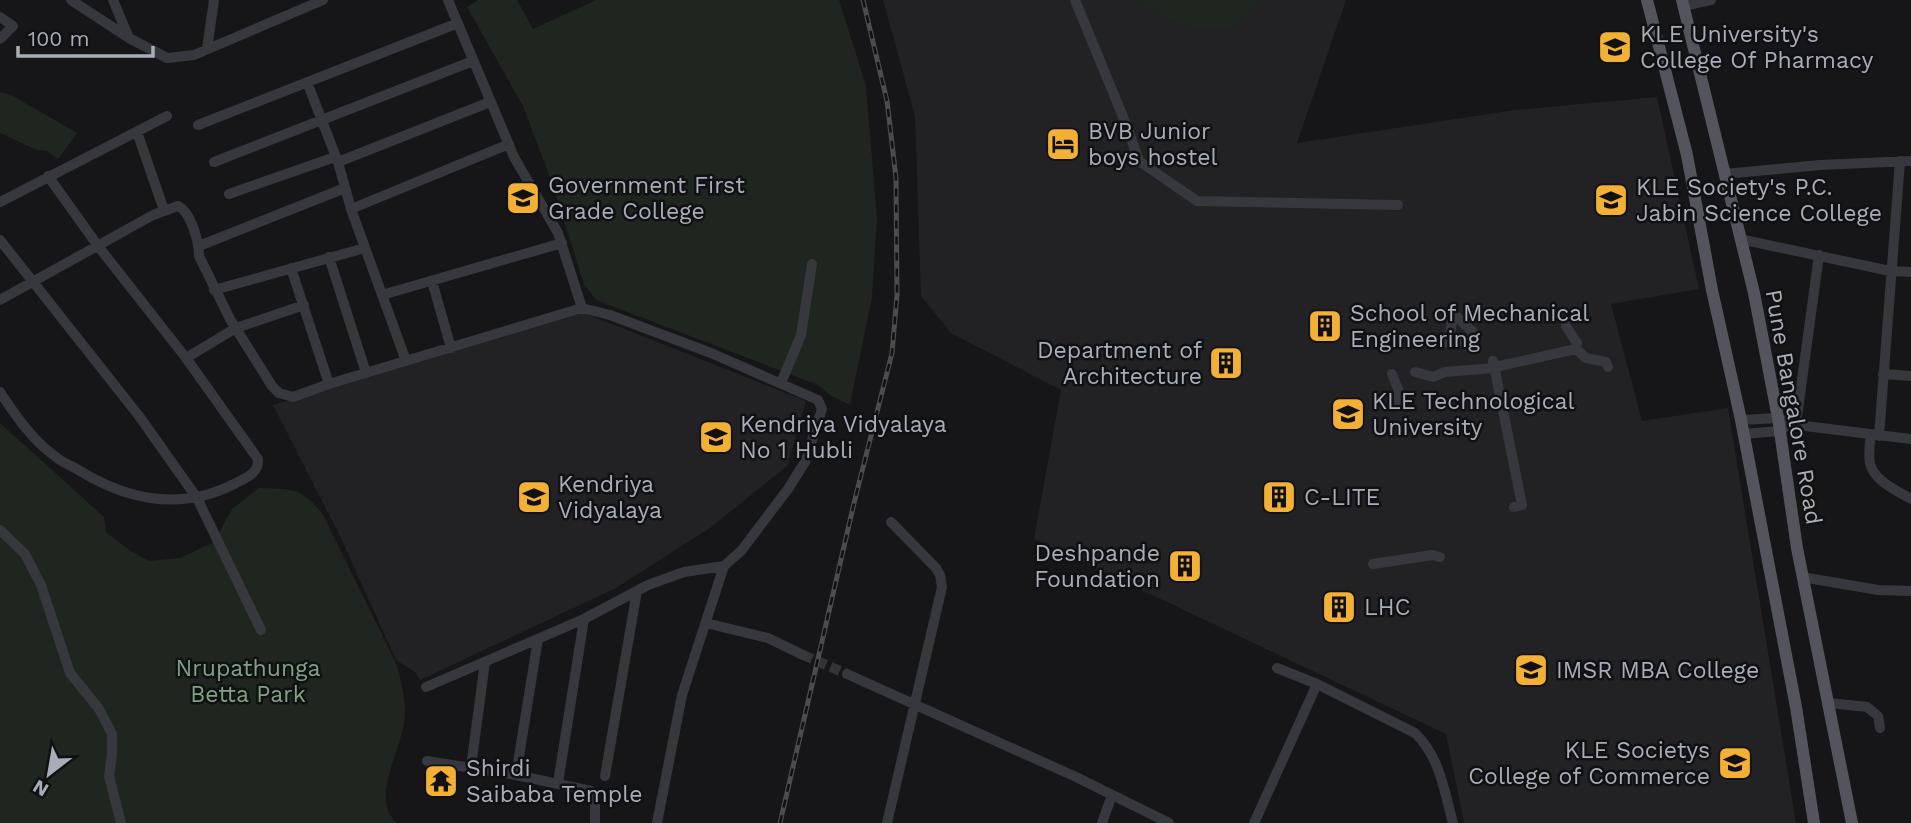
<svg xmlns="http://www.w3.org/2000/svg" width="1911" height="823" viewBox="0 0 1911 823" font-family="'Work Sans',sans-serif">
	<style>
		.built { fill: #222225 }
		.green { fill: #1e261f }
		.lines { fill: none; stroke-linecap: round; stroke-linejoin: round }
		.minor-tunnel { stroke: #333438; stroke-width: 10; stroke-dasharray: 10 5; stroke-linecap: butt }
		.minor { stroke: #37383d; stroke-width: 10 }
		.major { stroke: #53555c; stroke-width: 12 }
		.rail-casing { stroke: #4a4c52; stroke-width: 5 }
		.rail { stroke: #111113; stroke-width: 2.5; stroke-dasharray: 8; stroke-linecap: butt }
		.labels { text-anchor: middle; stroke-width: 5; stroke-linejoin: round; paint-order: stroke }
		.poi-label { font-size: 23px; fill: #a8adb8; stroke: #111113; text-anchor: start }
		.street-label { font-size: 23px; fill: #a8adb8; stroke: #111113 }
		.park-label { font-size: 23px; fill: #7fa381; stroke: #111113 }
	</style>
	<rect width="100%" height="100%" fill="#161618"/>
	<!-- built -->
	<path class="built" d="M883 0H1346L1297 143 1515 110 1657 97 1699 289 1611 304 1642 421 1728 408 1796 823H1464L1446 734 1034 539 1061 390 951 333 921 296 915 116Z
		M584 313 806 401 787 466 710 528 616 588 420 680 415 672 396 660 340 536 273 405Z"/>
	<!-- green -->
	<path class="green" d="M478 0H517L533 29 596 0H839L866 86 877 218 872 297 850 405 830 395 818 385 596 300 584 284 552 183 523 106 467 7Z
		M1141 0H1264L1228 30C1190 28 1171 26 1141 0Z
		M0 92 11 95 77 133 58 159 47 151 37 150 0 133Z
		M0 423 104 517 106 532 132 552 149 561 180 558 214 542 232 509 259 488C290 489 301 487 322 513L396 663C402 684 407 702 404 723 400 752 370 800 397 823H0Z"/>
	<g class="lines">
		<!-- minor-tunnel -->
		<path class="minor-tunnel" d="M803 655 847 674"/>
		<!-- minor -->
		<path class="minor" d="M71 0 129 38 167 58 194 55 323 0
			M113 0 129 38
			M448 0 514 157 558 233 582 308
			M1075 0 1126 124 1139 161 1197 201 1398 205
			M1683 6 1711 0
			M0 17 13 26 0 39
			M207 49 214 0
			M307 82 338 162 351 209 406 361
			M198 125 458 23
			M137 132 164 210
			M214 162 473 61
			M338 162 490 102
			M1725 174 1820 165 1911 161
			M229 194 335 157
			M0 202 167 116
			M351 209 509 144
			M1740 239 1890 271 1911 272
			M0 240 139 416 197 498 261 630
			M199 246 345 188
			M329 257 366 373
			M291 268 329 384
			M432 281 451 348
			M214 290 365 248
			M382 295 562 243
			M0 300 153 215 178 206C191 212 199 242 199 256L230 319 272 386 279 393 293 397 329 384 582 308 610 315 711 353 818 400 822 409 805 462 788 489 741 551 724 566 682 695 657 823
			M1456 316 1476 335 1474 339 1448 343 1453 317Z
			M1566 326 1577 343 1576 349
			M186 358 236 328 304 305
			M1493 361 1522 505 1514 507
			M1495 367 1576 349 1586 358 1606 362 1608 367
			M1415 372 1433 377 1445 372 1495 368
			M1392 374 1398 389 1400 407
			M1883 374 1911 376
			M781 383 801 335 812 264
			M0 392C15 415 33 441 56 457 63 463 72 466 80 471 128 500 181 511 234 484 245 478 259 474 258 459L186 358 98 246 48 176
			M1741 420 1778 418 1789 424 1911 439
			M1796 424 1819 255
			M1743 434 1780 431 1786 426
			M1871 435C1870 443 1868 454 1870 463 1873 480 1897 491 1911 499
			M1879 436 1900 161
			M0 530 25 554 41 585 70 673 99 709 112 734V754L109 776 121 823
			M1373 564 1432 555 1440 557
			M1802 577 1878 590 1911 591
			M706 623 768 638 803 655
			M1277 668 1317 684 1415 733C1440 757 1444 790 1453 823
			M847 674 1076 777 1169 823
			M426 687 584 619 648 585 684 572 724 566
			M1829 703 1867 707 1878 716 1880 728
			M427 761 516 775 591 791 595 796V823
			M471 767 485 662
			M516 775 538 639
			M605 776 637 591
			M558 783 584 619
			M887 823 942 587 940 575 936 568 891 522
			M1102 823 1112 795
			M1254 823 1317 684"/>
		<!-- major -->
		<path class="major" d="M1647 0 1687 155 1712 290 1741 420 1796 707 1814 823
			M1682 0 1754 293 1778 418 1797 548 1852 823"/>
		<!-- rail casing -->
		<g class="rail-casing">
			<path id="rail" d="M780 823 855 499 892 353 897 295 896 178 887 101 863 0"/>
		</g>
		<!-- rail -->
		<use href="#rail" class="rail"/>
	</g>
	<!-- icons -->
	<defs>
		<g id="university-square" transform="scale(1.75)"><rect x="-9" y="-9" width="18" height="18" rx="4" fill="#f2b134" stroke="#111113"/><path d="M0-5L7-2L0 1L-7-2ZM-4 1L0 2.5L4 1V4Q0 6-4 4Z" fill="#111"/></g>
		<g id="hotel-square" transform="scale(1.75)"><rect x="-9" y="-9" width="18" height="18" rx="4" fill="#f2b134" stroke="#111113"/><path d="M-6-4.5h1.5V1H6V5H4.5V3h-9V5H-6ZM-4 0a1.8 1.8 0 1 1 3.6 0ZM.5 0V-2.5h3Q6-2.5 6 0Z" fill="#111"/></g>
		<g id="building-square" transform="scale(1.75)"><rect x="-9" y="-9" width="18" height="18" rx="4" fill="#f2b134" stroke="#111113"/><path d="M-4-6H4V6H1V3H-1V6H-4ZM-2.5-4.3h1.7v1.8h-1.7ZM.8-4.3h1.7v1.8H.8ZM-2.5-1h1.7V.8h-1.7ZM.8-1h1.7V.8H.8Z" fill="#111"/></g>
		<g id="school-square" transform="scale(1.75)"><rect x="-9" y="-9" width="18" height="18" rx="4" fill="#f2b134" stroke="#111113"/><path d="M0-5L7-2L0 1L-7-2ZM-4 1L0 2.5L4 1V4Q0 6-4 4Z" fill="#111"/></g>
		<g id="temple-square" transform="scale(1.75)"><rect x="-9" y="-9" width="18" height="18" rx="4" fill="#f2b134" stroke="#111113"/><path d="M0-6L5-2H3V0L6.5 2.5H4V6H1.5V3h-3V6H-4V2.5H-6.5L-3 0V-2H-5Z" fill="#111"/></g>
	</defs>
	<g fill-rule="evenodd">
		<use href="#university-square" x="1615" y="47"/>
		<use href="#hotel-square" x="1063" y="144"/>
		<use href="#university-square" x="523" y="198"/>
		<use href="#university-square" x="1611" y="200"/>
		<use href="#building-square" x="1325" y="326"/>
		<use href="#building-square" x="1226" y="363"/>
		<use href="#university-square" x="1348" y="414"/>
		<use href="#school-square" x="716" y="437"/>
		<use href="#school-square" x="534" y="497"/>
		<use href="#building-square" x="1279" y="497"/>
		<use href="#building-square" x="1185" y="566"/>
		<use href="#building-square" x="1339" y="607"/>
		<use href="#university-square" x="1531" y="670"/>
		<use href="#university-square" x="1735" y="763"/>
		<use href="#temple-square" x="441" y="781"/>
	</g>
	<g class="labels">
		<!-- poi labels -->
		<g class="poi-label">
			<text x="1640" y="42">KLE University's<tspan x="1640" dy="26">College Of Pharmacy</tspan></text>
			<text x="1088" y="139">BVB Junior<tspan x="1088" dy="26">boys hostel</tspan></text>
			<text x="548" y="193">Government First<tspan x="548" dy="26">Grade College</tspan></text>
			<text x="1636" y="195">KLE Society's P.C.<tspan x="1636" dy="26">Jabin Science College</tspan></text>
			<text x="1350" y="321">School of Mechanical<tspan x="1350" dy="26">Engineering</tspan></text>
			<text x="1202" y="358" text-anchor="end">Department of<tspan x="1202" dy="26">Architecture</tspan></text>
			<text x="1372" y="409">KLE Technological<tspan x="1372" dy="26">University</tspan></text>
			<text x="740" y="432">Kendriya Vidyalaya<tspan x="740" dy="26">No 1 Hubli</tspan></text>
			<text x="558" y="492">Kendriya<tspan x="558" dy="26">Vidyalaya</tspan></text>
			<text x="1304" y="505">C-LITE</text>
			<text x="1160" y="561" text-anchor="end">Deshpande<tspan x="1160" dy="26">Foundation</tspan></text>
			<text x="1364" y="615">LHC</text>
			<text x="1556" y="678">IMSR MBA College</text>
			<text x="1710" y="758" text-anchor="end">KLE Societys<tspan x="1710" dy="26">College of Commerce</tspan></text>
			<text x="466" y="776">Shirdi<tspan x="466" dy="26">Saibaba Temple</tspan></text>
		</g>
		<!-- street labels -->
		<g class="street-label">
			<text transform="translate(1794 407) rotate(80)" y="8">Pune Bangalore Road</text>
		</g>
		<!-- park labels -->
		<g class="park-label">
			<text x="248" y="676">Nrupathunga<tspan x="248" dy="26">Betta Park</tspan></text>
		</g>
	</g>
	<!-- north arrow -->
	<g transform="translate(49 774) rotate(211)" stroke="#111113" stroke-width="5" paint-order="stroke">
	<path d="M0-5L12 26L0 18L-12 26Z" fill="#a8adb8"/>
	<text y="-10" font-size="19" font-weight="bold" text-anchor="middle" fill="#a8adb8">N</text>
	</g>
	<!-- scale -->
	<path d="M18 46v10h135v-10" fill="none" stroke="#a8adb8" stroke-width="3.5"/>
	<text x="28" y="46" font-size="21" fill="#a8adb8" stroke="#111113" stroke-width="5" paint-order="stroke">100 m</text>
</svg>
